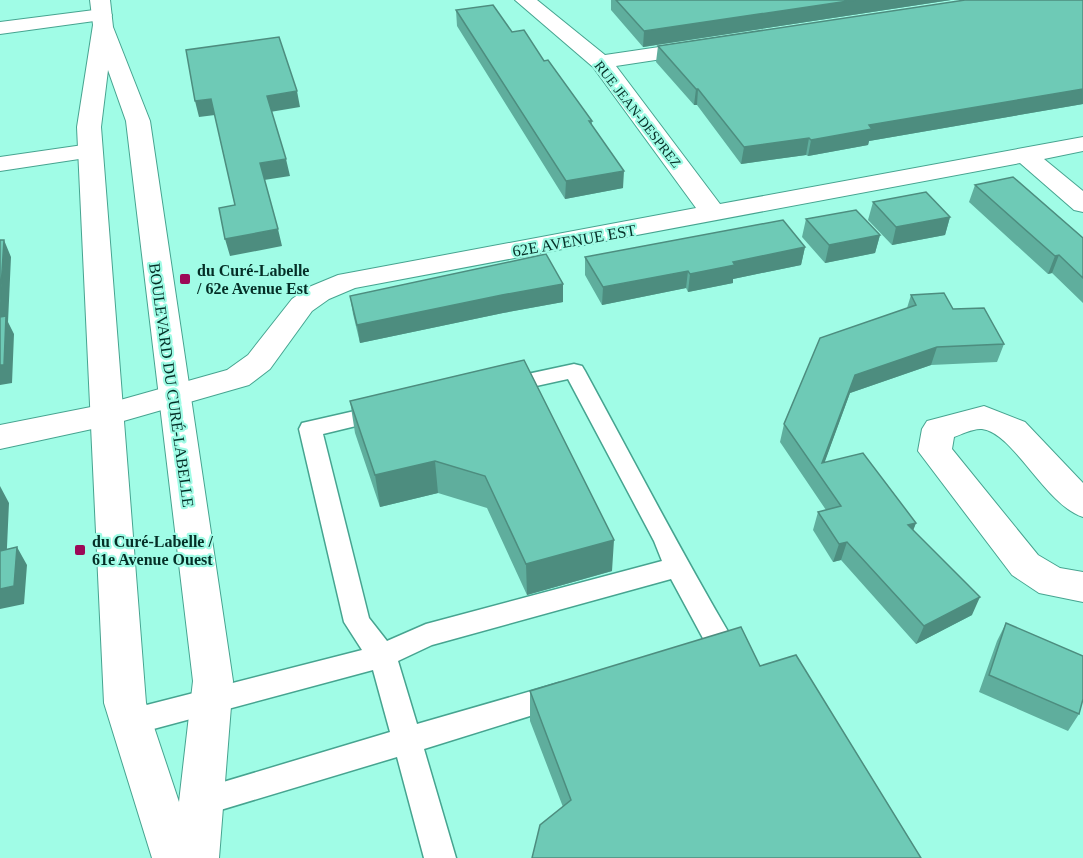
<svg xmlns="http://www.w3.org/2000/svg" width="1083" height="858" viewBox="0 0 1083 858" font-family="Georgia,serif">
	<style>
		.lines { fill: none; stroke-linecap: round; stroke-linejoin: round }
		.lane-casing { stroke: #46a490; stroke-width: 3 }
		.street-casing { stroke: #46a490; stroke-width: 2 }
		.primary-casing { stroke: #46a490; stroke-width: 2 }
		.lane { fill: #fff; fill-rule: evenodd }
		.street { fill: #fff; fill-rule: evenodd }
		.primary { fill: #fff; fill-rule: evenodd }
		.wall { fill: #5fae9d }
		.shaded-wall { fill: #4d8d7f }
		.building { fill: #6ecab6; stroke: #4d8d7f; stroke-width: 1.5 }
		.poi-dot { fill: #9c0957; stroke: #a0fce6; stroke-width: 2 }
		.labels { text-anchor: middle; stroke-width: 4.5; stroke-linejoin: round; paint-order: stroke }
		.far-street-label { font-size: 14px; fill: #042e26; stroke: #a0fce6 }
		.street-label { font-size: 16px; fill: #042e26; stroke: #a0fce6 }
		.poi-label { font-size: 16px; font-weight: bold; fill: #042e26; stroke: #a0fce6; text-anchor: start }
	</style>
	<rect width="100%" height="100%" fill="#a0fce6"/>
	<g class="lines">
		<!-- lane casing -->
		<g class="lane-casing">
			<path id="lane" d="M574 364 582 366 585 371C634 461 681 552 733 640L737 648 733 656 709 664 699 660 695 652 699 644 705 642 671 579 432 645 398 661 417 724 559 683 569 686 573 695 569 704 559 707 424 749 456 858H424L397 757 194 818 183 814 179 804 183 794 390 732 373 670 131 735 121 731 117 722 121 713 131 709 362 650 344 622 299 429 302 423 381 405 389 408 392 413 389 418 323 434 369 618 387 641 426 624 662 561 654 541 568 379 504 393 496 391 493 386 496 381 504 379Z"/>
		</g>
		<!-- street casing -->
		<g class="street-casing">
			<path id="street" d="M515 0H537L605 55 700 41 708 42 711 47 708 52 616 66 720 204 1083 137V151L1044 159 1083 191V212L1074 210 1020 163 355 288 329 299 312 311 270 369 249 385 106 426 0 449V425L106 404 227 370 248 355 292 299 309 287 338 275 696 208 593 67Z
				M102 9 109 11 112 15 109 19 0 34V22Z
				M90 144 99 146 102 151 99 156 0 171V157Z
				M984 406 1025 422 1083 483V517C1045 505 1014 433 982 429 974 428 962 434 954 437L952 449 1038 555 1060 568 1083 572V602L1039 593 1012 575 918 451 922 429 927 421Z"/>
		</g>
		<!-- primary casing -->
		<g class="primary-casing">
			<path id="primary" d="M90 0H110L113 27 150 121 233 681 219 858H152L104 703 77 127 93 25ZM108 70 126 121 193 681 179 802 146 703 101 127Z"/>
		</g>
		<!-- lane -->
		<use href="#lane" class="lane"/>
		<!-- street -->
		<use href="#street" class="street"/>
		<!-- primary -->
		<use href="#primary" class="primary"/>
	</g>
	<!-- wall -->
	<path class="wall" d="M611 0H951L643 47 611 10Z
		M1083 0V104L869 141 868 145 808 156 806 155 741 164 697 105H694L656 62 658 46Z
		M456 10 544 61 592 121V126L623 188 565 199 457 26Z
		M975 185 1083 238V303L1052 273 1048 274 969 202Z
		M873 202 950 217 945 235 892 245 868 220Z
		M806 219 880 235 875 253 825 263 802 237Z
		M805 247 801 265 733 279V283L688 292 686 288 602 305 585 275V257Z
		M563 284V302L503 313 360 343 353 314 350 296Z
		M911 295 953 309 1004 344 997 362 931 365 850 393 824 463 916 523 913 530 972 615 916 644 841 560 833 562 813 530 818 512 826 510 780 442 784 424 907 308Z
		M524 360 612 571 527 595 487 508 438 493 380 507 355 433 350 401Z
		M1006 623 1079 714 1068 731 979 692 997 641Z
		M760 666 563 807 530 721V691Z"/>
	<!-- shaded-wall -->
	<path class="shaded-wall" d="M855 0H951L643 47 644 31Z
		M696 89H698L697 105H694Z
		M1083 89V104L869 141 868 145 808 156 811 140 869 125Z
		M297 91 300 107 270 112 267 96Z
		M211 99 215 115 199 117 195 101Z
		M809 138 806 155 741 164 744 147Z
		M286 159 290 176 264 180 260 163Z
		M624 171 623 188 565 199 566 181Z
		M950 217 945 235 892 245 896 227Z
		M278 229 282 246 230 256 225 239Z
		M880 235 875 253 825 263 829 245Z
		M4 240 11 257 8 322 14 334 12 383 0 385V303Z
		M805 247 801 265 733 279V283L688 292 690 274 733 262Z
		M1059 255 1052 273 1048 274 1055 256Z
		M688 271 686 288 602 305 603 287Z
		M563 284V302L503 313 360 343 357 325 502 295Z
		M937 347 931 365 850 393 820 475 822 463 855 375Z
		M435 461 438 493 380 507 375 475Z
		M0 486 9 503 6 569 0 558Z
		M916 523 909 541 908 525Z
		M614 540 612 571 527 595 526 564Z
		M847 542 841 560 833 562 839 544Z
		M17 547 27 565 24 604 0 609V589Z
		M980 597 972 615 916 644 924 626Z"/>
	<!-- building -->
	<path class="building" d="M616 0H855L644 31Z
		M965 0H1083V89L869 125 872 129 811 140 809 138 744 147 698 89H696L658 46Z
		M493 5 512 32 524 30 544 61 548 60 592 121H589L624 171 566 181 456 10Z
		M279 37 297 91 267 96 286 159 260 163 278 229 225 239 219 208 235 205 211 99 195 101 186 50Z
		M1013 177 1083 238V278L1059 255 1055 256 975 185Z
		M926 192 950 217 896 227 873 202Z
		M856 210 880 235 829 245 806 219Z
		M783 220 805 247 733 262 735 265 690 274 688 271 603 287 585 257Z
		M0 240H4L0 303Z
		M546 254 563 284 502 295 357 325 350 296Z
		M944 293 953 309 984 308 1004 344 937 347 855 375 822 463 863 453 916 523 908 525 980 597 924 626 847 542 839 544 818 512 841 506 784 424 820 338 916 305 911 295Z
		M6 316 4 365H0V317Z
		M524 360 614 540 526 564 485 476 435 461 375 475 350 401Z
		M17 547 14 586 0 589V551Z
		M1006 623 1083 656V699L1079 714 989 675Z
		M741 627 760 666 796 655 921 858H532L540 825 571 800 530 691Z"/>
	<!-- markers -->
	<g class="poi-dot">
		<rect x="179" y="273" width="12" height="12" rx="3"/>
		<rect x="74" y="544" width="12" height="12" rx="3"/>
	</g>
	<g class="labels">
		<!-- far-street labels -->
		<g class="far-street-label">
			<text transform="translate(638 114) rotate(52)" y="5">RUE JEAN-DESPREZ</text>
		</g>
		<!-- street labels -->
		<g class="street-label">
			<text transform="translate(574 240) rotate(-10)" y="6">62E AVENUE EST</text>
			<text transform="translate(172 385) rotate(82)" y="6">BOULEVARD DU CURÉ-LABELLE</text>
		</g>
		<!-- poi labels -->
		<g class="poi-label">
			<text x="197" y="276">du Curé-Labelle<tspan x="197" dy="18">/ 62e Avenue Est</tspan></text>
			<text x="92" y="547">du Curé-Labelle /<tspan x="92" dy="18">61e Avenue Ouest</tspan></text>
		</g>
	</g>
</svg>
